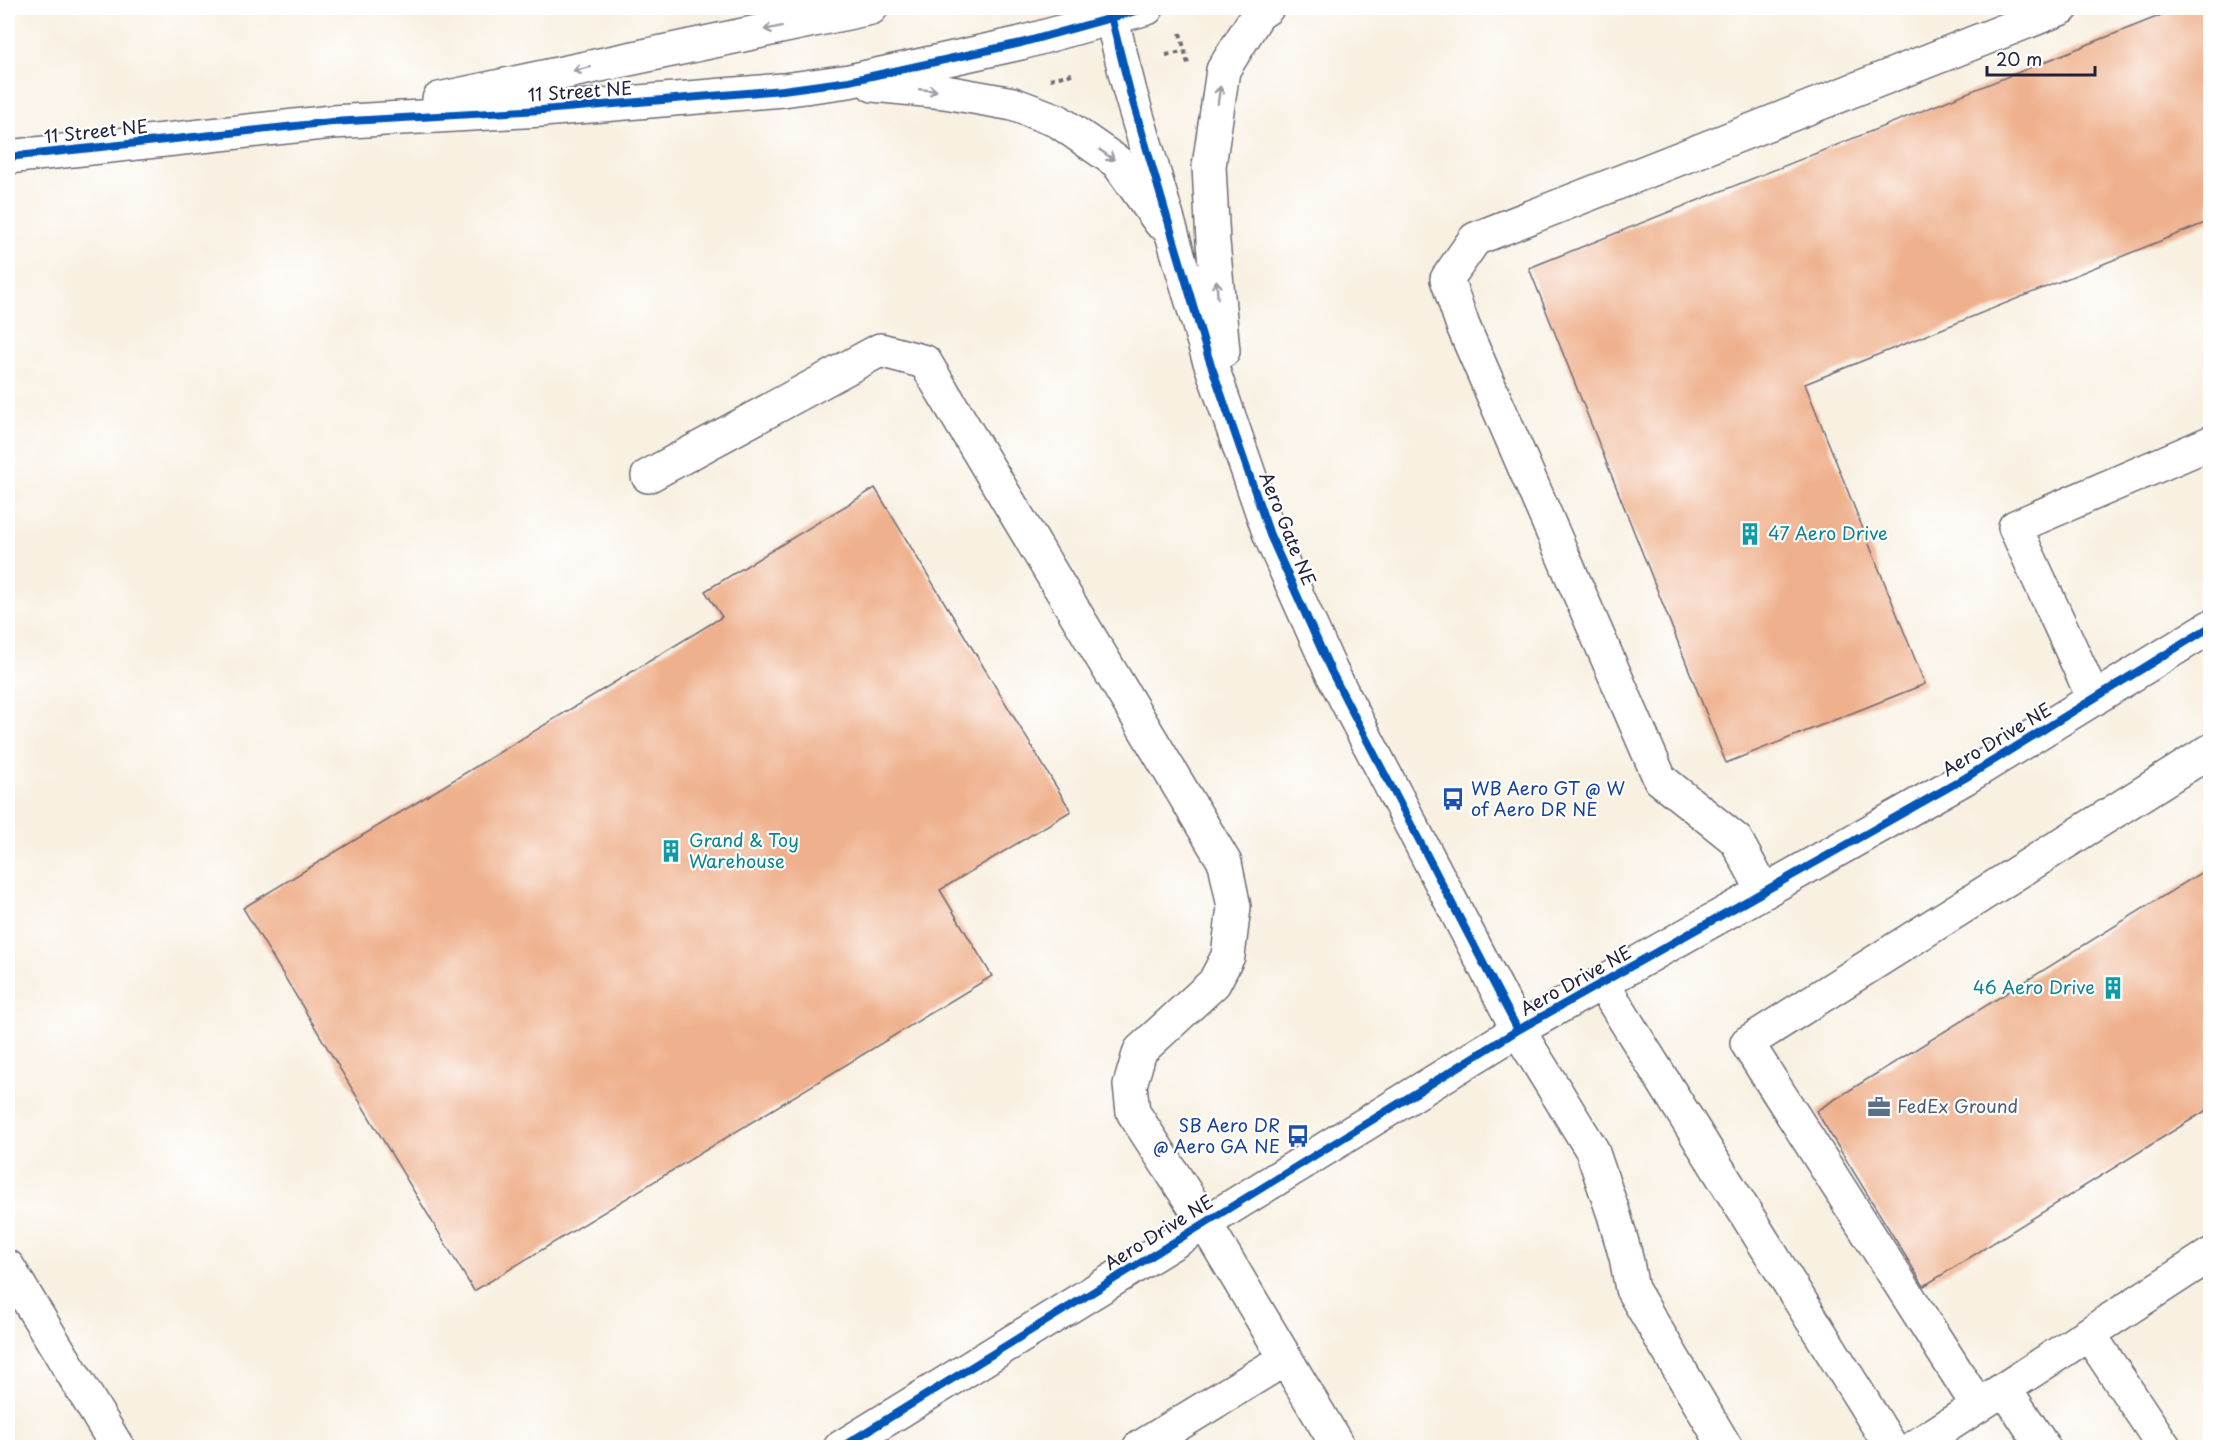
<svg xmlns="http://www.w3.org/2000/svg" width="2218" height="1455" viewBox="0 0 2218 1455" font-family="'Playpen Sans',sans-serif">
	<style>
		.building { fill: #efb18d }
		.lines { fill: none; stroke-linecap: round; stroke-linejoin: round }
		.minor-casing { stroke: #6d6a75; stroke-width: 36 }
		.path { stroke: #6d6a75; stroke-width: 4; stroke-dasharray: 4.5 4.5; stroke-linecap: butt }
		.minor { stroke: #fff; stroke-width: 33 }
		.cycleway-casing { stroke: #fff; stroke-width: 11 }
		.cycleway { stroke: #0057b8; stroke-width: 8 }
		.oneway { stroke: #9c9ca7 }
		.labels { text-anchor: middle; stroke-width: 4.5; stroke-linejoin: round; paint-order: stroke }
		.street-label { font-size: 18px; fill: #22223b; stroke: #fff }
		.culture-label { font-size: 18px; fill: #0d838f; stroke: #fff; text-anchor: start }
		.transit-label { font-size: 18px; fill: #164399; stroke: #fff; text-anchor: start }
		.service-label { font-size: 18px; fill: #4e5e75; stroke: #fff; text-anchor: start }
	</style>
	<rect width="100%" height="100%" fill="#fff"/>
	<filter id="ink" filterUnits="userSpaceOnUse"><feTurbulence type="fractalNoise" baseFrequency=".0167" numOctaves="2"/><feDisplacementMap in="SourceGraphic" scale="12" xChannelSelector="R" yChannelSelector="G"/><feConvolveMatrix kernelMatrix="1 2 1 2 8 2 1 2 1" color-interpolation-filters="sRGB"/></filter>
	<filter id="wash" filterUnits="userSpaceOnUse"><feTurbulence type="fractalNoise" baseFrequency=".008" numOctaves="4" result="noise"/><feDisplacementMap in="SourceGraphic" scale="24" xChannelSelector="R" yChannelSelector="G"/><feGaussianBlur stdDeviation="1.35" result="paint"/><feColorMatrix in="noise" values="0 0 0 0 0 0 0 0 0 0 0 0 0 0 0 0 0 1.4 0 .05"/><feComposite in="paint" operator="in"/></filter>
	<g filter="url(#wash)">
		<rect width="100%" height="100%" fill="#f8f0e1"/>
		<g id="blocks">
			<!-- building -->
			<path class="building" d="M2179 8H2210V221L1805 384 1925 684 1726 763 1529 268Z
				M875 488 1071 811 940 890 992 976 474 1291 243 908 722 617 705 591Z
				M2210 867V1108L1924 1286 1816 1111Z"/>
		</g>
	</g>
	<g filter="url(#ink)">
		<use href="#blocks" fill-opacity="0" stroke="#6d6a75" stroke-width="1.5"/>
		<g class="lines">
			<!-- minor casing -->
			<g class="minor-casing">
				<path id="minor" d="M1109 8 1130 92 1208 356 1270 535 1331 671 1518 1030 1592 1150 1614 1215 1626 1257 1632 1289 1726 1448
					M873 85 945 92 1013 104 1058 121 1117 162 1160 222
					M439 99 871 8
					M8 157 332 122 542 110 783 90 849 81 1021 43 1147 8
					M1223 351 1213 242 1209 166 1223 70 1258 14 1267 8
					M648 476 880 350 925 362 1225 863 1234 907 1228 956 1214 983 1140 1051 1130 1085 1133 1112 1205 1223 1339 1448
					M2094 699 2015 527 2210 443
					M1764 892 1736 840 1660 779 1463 326 1447 279 1475 239 2062 8
					M1602 983 1892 1448
					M8 1267 118 1448
					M2089 1334 2165 1448
					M2005 1389 2044 1448
					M1978 1406 1747 1043 2210 751
					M840 1448 1518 1030 1965 778 2210 627
					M1139 1448 1285 1359
					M1913 1448 2210 1255"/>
			</g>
			<!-- path -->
			<path class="path" d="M1180 33 1188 64
				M1166 55 1184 52
				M1050 79 1076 73"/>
			<!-- minor -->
			<use href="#minor" class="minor"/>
			<!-- cycleway casing -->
			<g class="cycleway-casing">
				<path id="cycleway" d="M1109 8 1130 92 1208 356 1270 535 1331 671 1518 1030
					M8 157 332 122 542 110 783 90 849 81 1021 43 1147 8
					M840 1448 1518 1030 1965 778 2210 627"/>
			</g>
			<!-- cycleway -->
			<use href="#cycleway" class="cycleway"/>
		</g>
		<!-- one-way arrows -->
		<defs><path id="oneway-shaft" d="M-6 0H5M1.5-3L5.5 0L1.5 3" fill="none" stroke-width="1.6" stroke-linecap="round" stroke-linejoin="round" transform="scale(1.5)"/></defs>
		<g class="oneway">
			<use href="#oneway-shaft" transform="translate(773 28) rotate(168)"/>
			<use href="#oneway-shaft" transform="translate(582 69) rotate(168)"/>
			<use href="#oneway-shaft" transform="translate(928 90) rotate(5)"/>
			<use href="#oneway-shaft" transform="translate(1219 95) rotate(-82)"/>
			<use href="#oneway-shaft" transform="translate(1107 155) rotate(35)"/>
			<use href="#oneway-shaft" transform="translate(1217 289) rotate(-94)"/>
		</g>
	</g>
	<!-- icons -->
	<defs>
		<g id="building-bare" transform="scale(1.8)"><path d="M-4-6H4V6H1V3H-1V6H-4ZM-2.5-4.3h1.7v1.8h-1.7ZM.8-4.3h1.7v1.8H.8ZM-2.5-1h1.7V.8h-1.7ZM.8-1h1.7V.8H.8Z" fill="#0f9aa8" stroke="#fff" stroke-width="2.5" paint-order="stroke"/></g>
		<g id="bus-bare" transform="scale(1.8)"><path d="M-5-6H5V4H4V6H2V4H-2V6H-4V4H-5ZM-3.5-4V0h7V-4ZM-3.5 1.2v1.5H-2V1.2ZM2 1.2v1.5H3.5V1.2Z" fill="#1a4fb4" stroke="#fff" stroke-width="2.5" paint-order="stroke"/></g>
		<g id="office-bare" transform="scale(1.8)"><path d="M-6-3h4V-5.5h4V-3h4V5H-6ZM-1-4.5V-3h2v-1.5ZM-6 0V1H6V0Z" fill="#5c6f8a" stroke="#fff" stroke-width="2.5" paint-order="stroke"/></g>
	</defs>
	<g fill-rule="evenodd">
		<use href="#building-bare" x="1750" y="534"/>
		<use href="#bus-bare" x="1453" y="799"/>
		<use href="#building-bare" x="671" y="851"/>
		<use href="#building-bare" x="2113" y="988"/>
		<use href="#office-bare" x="1879" y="1107"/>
		<use href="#bus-bare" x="1298" y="1136"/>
	</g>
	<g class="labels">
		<!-- street labels -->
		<g class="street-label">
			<text transform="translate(580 92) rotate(-4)" y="6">11 Street NE</text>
			<text transform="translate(96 132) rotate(-6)" y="6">11 Street NE</text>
			<text transform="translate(1287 529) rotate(68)" y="6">Aero Gate NE</text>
			<text transform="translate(1997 740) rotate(-31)" y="6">Aero Drive NE</text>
			<text transform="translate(1576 981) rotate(-29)" y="6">Aero Drive NE</text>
			<text transform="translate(1159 1233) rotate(-32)" y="6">Aero Drive NE</text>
		</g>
		<!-- culture labels -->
		<g class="culture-label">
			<text x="1768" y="540">47 Aero Drive</text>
			<text x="689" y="847">Grand &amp; Toy<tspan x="689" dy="21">Warehouse</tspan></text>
			<text x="2095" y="994" text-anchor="end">46 Aero Drive</text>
		</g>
		<!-- transit labels -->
		<g class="transit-label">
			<text x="1471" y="795">WB Aero GT @ W<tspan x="1471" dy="21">of Aero DR NE</tspan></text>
			<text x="1280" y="1132" text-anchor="end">SB Aero DR<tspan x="1280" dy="21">@ Aero GA NE</tspan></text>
		</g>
		<!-- service labels -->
		<g class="service-label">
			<text x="1897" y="1113">FedEx Ground</text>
		</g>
	</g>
	<!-- margin -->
	<rect width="2218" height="1455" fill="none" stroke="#fff" stroke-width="30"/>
	<!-- scale -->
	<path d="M1987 66v9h108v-9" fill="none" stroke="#22223b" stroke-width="3"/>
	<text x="1996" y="66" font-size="18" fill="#22223b" stroke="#ffffff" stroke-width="4.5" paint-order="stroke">20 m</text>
</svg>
